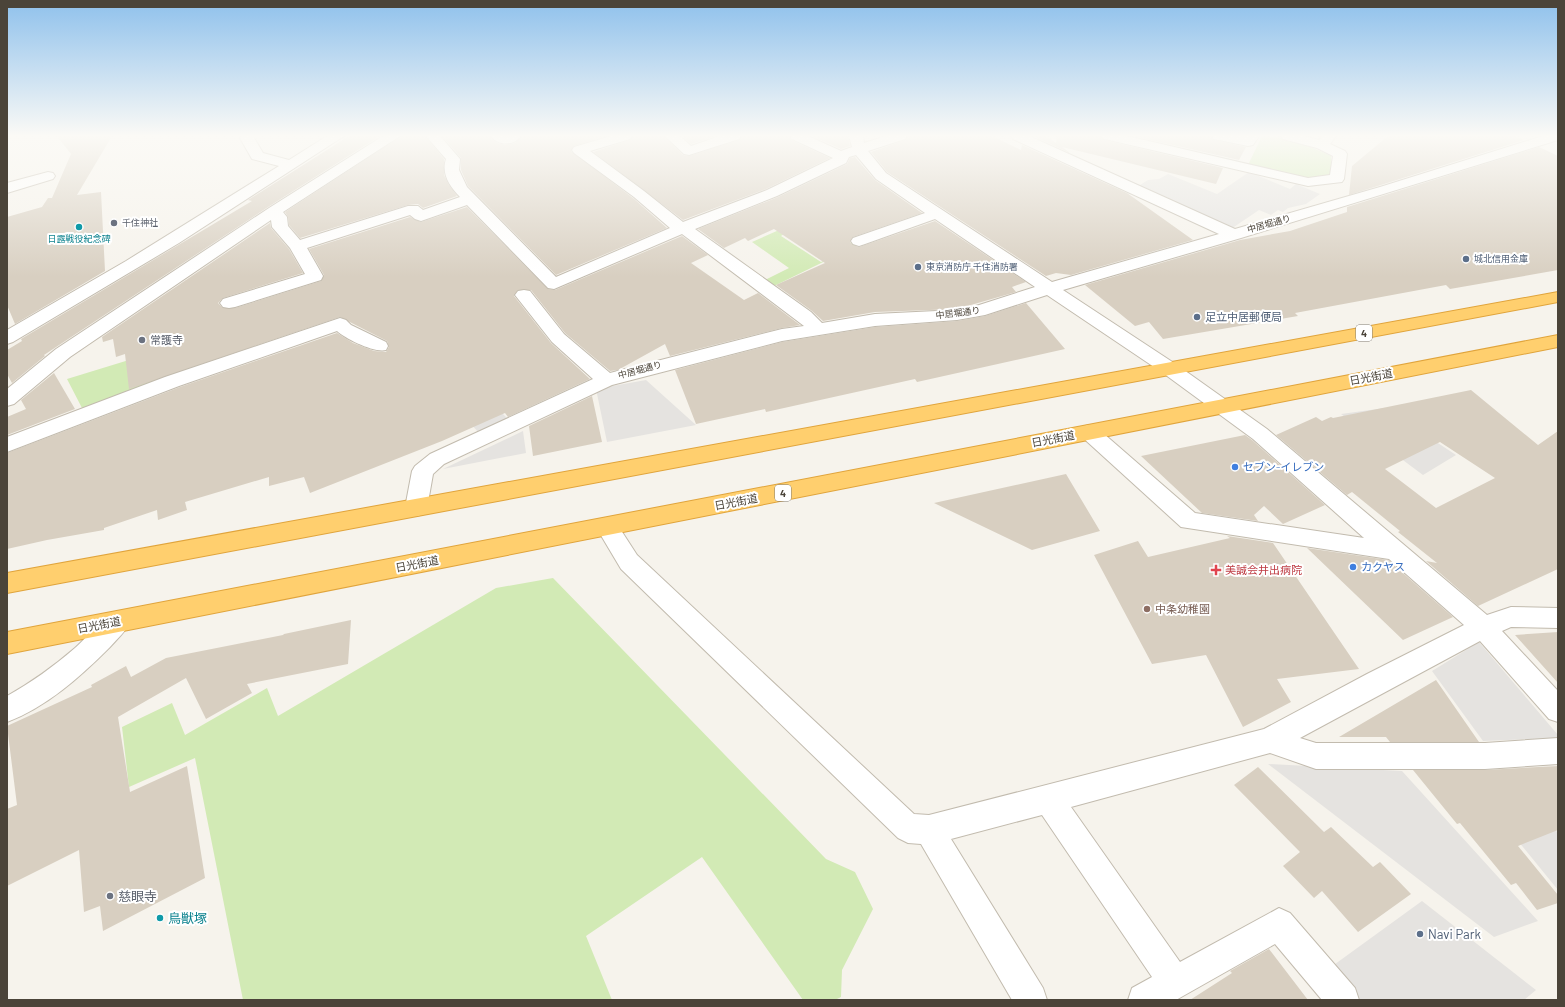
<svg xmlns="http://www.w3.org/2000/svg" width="1565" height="1007" viewBox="0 0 1565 1007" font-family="Barlow,'Noto Sans JP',sans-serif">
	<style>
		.green { fill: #d2eab5 }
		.parking { fill: #e5e3e0 }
		.building { fill: #d8cfc1; fill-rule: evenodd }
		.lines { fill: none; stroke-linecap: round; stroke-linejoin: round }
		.minor-casing { stroke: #c2bbae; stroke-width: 2 }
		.highway-casing { stroke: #e0a43c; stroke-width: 2 }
		.minor { fill: #fff; fill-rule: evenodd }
		.highway { fill: #ffcf6e; fill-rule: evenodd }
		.worship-dot { fill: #6b7280; stroke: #fff; stroke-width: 1.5 }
		.culture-dot { fill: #0f9aa8; stroke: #fff; stroke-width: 1.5 }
		.service-dot { fill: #5c6f8a; stroke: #fff; stroke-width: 1.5 }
		.shop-dot { fill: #3f7fe0; stroke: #fff; stroke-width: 1.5 }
		.health-dot { fill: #e0444e; stroke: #fff; stroke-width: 1.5 }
		.education-dot { fill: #8d6e63; stroke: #fff; stroke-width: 1.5 }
		.labels { text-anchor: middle; stroke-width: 4; stroke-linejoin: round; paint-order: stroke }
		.far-worship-label { font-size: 9px; fill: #5b616d; stroke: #fff; text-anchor: start }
		.far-street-label { font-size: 9px; fill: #4b4439; stroke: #fff }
		.far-culture-label { font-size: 9px; fill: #0d838f; stroke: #fff }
		.far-service-label { font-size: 9px; fill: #4e5e75; stroke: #fff; text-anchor: start }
		.shield { fill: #fff; stroke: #817c74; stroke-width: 1 }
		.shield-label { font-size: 10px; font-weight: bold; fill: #4b4439 }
		.service-label { font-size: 11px; fill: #4e5e75; stroke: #fff; text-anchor: start }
		.worship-label { font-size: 11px; fill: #5b616d; stroke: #fff; text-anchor: start }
		.street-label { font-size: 11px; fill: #4b4439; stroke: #fff }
		.shop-label { font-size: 11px; fill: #366cbe; stroke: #fff; text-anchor: start }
		.health-label { font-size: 11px; fill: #be3a42; stroke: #fff; text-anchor: start }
		.education-label { font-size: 11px; fill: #785e54; stroke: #fff; text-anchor: start }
		.near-worship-label { font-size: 13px; fill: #5b616d; stroke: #fff; text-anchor: start }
		.near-culture-label { font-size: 13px; fill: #0d838f; stroke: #fff; text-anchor: start }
		.near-service-label { font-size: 13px; fill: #4e5e75; stroke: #fff; text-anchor: start }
	</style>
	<rect width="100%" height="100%" fill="#f6f3ec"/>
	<!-- green -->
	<path class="green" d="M1262 136C1287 136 1308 146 1331 156V177L1308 180 1248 165Z
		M827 228 856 246 770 288 761 282 789 268 752 242 779 230 784 234 781 236 821 262 835 255Z
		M185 339 193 370 82 408 67 379 168 348Z
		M553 578 826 859 855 872 873 909 842 970 841 997 835 1000H803L702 857 586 936 612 1000H243L195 758 129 787 122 727 172 703 185 735 267 688 278 716 496 588Z"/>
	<!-- parking -->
	<path class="parking" d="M1249 172 1290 189 1296 184 1320 194 1306 204 1288 208 1283 212 1278 210 1271 215 1259 210 1231 229 1137 187 1148 180 1159 179 1168 174 1217 194Z
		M646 380 696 425 607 442 596 389Z
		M496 407 509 420 481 435 468 421Z
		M1385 408 1456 455 1423 475 1341 414Z
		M523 431 526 453 443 469Z
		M1479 642 1558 735V738L1483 741 1432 671Z
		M1268 764 1402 771 1538 921 1494 937Z
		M1501 770 1558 833V890L1461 771Z
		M1422 901 1536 990 1524 1000H1359L1331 967Z"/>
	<!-- building -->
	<path class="building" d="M57 136H112L77 195 101 192 105 271 15 324 7 305V217L42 207 48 198H52L71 154Z
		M349 136H380L268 207 44 355 45 356 12 383 7 374V350L22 341 21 339 252 201 248 200Z
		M401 136H425L444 159V175L449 185 457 196 423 208 418 204 408 205 300 238 289 225 288 217 285 212Z
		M442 136H490L497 143 506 145 515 143 522 136H606L574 146 571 151 633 198 667 228 556 275 468 186 461 170V158Z
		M633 136H664L683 155 689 156 739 140 742 136H789L791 140 830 158 766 189 683 220 593 152 630 140Z
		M682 136H716L691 144Z
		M812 136H848L850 146 841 149Z
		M908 136H992L1021 150 1022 145 1127 193 1193 240 1071 275 1056 273 1046 276 887 172 871 152 905 140Z
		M1033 136H1046L1056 143 1057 136H1101L1104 140 1223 168 1216 184 1062 147 1070 153Z
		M1133 136H1211L1214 140 1246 147 1239 160Z
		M1388 136H1515L1524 140 1349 195 1352 166Z
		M1539 147 1558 156V270L1450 289 1446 285 1295 313 1298 316 1163 339 1149 322 1135 326 1085 285 1240 240 1290 231 1347 212V207Z
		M855 157 875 180 922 213 853 237 850 242 853 245 859 247 935 221 1026 282 1012 287 1016 292 957 309 875 312 823 321 812 311 776 285 825 263 774 229 748 241 745 238 724 248 698 229 778 197 847 164 850 158Z
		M467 207 548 289 555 290 682 236 708 255 691 263 744 300 758 293 800 325 782 328 670 356 665 344 618 370 610 371 565 333 531 290H518L514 296 551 343 590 379 508 417 505 413 442 441 310 493 304 477 269 486V477L185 502 187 510 158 520 157 510 104 528V530L47 540 7 549V453L180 387 337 333 353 343 374 351 386 352 389 347 387 341 340 317 129 389 125 354 116 357 113 339 103 342 102 337 270 223 271 228 289 249 303 273 223 298 218 303 223 308H235L321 281 324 275 309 249 410 217 421 222Z
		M1026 303 1065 349 917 382 915 379 766 412 765 409 696 424 675 370 782 342 875 327 957 321 985 316Z
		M54 373 75 409 7 435V417L26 409 21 400Z
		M1471 390 1538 445 1558 431V569L1478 606 1426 561 1437 563 1398 532 1400 531 1352 492 1347 495 1276 435 1316 417 1322 421 1331 417 1333 418ZM1440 442 1495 478 1436 508 1385 469Z
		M592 396 602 442 533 456 529 426Z
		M1245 435 1252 440 1325 505 1283 524 1264 506 1254 515 1258 521 1202 513 1141 456Z
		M1066 474 1100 531 1032 550 934 503Z
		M1227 536 1273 543 1359 669 1277 679 1291 702 1243 727 1206 655 1152 664 1094 555 1138 541 1148 557 1230 538Z
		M1307 548 1388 560 1453 617 1403 640Z
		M351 620 348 664 247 684 252 693 206 719 186 678 118 717 130 792 187 766 205 878 103 931 100 906 84 912 79 850 7 886V809L17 805 7 726 92 687 91 685 126 666 131 677 166 658 283 635 284 634Z
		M1558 632V683L1515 635Z
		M1436 680 1479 742H1390L1386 737H1339Z
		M1558 766V830L1518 846 1558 895V903L1537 910 1516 883 1511 885 1460 823 1457 824 1413 770H1485Z
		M1258 767 1324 832 1331 827 1373 867 1380 862 1411 894 1358 932 1322 891 1314 898 1283 866 1300 852 1234 785Z
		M1269 949 1308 1000H1190L1232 973 1230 971Z"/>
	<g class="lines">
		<!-- minor casing -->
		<g class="minor-casing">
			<path id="minor" d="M241 136H253L263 153 289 160 327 136H344L179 243 13 342 7 344V330L126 261 279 166 252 159 240 138Z
				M383 136H400L283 212 287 217 288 226 300 240 408 206H418L423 210 460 197C450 187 441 174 446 159L426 136H440L460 159 459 170 467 187 556 277 670 228 634 197 574 153 572 150 574 147 611 136H632L630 139 590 151 644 191 683 222 767 190 833 158 792 139 790 136H808L841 151 852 147 849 136H863L864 143 886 136H907L905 139 868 151 886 173 1052 282 1219 234 1013 139 1011 136H1029L1235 229 1380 187 1543 136H1558V140L1241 238 1063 290 1177 365 1267 429 1487 615 1511 607 1558 608V628L1511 627 1502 631 1558 691V722L1549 719 1480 641 1300 738 1316 743H1485L1558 738V764L1485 769H1316L1270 753 1071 807 1180 962 1279 908 1290 913 1355 988 1359 1000H1322L1275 944 1176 1000H1128L1132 988 1152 977 1042 815 951 839 1043 988 1047 1000H1012L921 844 908 843 898 838 621 569 596 527 599 521 607 518 615 521 637 555 914 814 929 815 1264 729 1367 674 1464 625 1389 559 1181 527 1082 437 1079 432 1082 427 1089 425 1096 427 1195 513 1364 538 1253 439 1163 373 1047 295 985 315 957 320 875 326 782 341 612 385 444 464 433 474 427 508 424 514 416 516 408 514 405 508 412 471 415 466 430 454 593 379 552 342 515 295 518 291 524 290 530 291 564 334 610 373 782 329 804 326 682 234 554 289 548 288 467 205 421 221 415 219 410 215 307 248 323 276 321 280 235 307 229 308 223 307 220 303 223 299 305 274 290 248 272 227 271 220 70 357 14 404 7 406V389L56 349 269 208ZM856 155 876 179 925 213 853 238 851 241 853 244 859 246 865 244 935 219 1035 287 976 306 957 310 875 314 822 323 811 312 695 229 777 196 846 163 849 157Z
				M491 136H521C514 146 498 146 491 136Z
				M665 136H680L691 146 720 136H741L739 139 689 155 684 154Z
				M1102 136H1127L1308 178 1330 175 1333 156 1317 148 1283 139 1281 136H1304L1319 140 1322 136H1336L1330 144 1345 151 1347 154 1344 179 1342 182 1308 186 1109 140 1104 139Z
				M1212 136H1259L1253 145 1248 146 1214 139Z
				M48 172 53 173 55 176 53 179 7 193V183Z
				M340 318 346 320 351 325 386 342 388 346 386 350C374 353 346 339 337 331L179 386 7 452V437L165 377Z
				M119 611 128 614 131 621C126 631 118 638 110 647 81 676 47 707 7 722V696C32 682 53 667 75 648 89 636 101 617 119 611Z"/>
		</g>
		<!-- highway casing -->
		<g class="highway-casing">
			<path id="highway" d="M1558 292V302L7 593V573Z
				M1558 335V347L7 654V632Z"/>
		</g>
		<!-- minor -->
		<use href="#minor" class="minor"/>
		<!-- highway -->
		<use href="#highway" class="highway"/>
	</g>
	<!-- sky -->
	<linearGradient id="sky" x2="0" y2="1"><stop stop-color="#8fc1ec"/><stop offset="0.49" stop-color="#fbfaf6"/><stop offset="1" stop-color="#fbfaf6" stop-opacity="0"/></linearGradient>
	<rect width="1565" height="277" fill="url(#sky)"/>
	<!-- markers -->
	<g class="worship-dot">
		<circle cx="114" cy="223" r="4"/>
		<circle cx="142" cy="340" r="4"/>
		<circle cx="110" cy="896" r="4"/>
	</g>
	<g class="culture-dot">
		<circle cx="79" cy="227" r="4"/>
		<circle cx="160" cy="918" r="4"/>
	</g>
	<g class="service-dot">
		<circle cx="1466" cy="259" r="4"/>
		<circle cx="918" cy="267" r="4"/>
		<circle cx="1197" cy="317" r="4"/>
		<circle cx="1420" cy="934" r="4"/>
	</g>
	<g class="shop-dot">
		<circle cx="1235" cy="467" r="4"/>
		<circle cx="1353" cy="567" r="4"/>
	</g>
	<path class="health-dot" d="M1214 564h4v4h4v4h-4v4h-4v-4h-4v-4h4z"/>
	<circle class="education-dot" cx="1147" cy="609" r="4"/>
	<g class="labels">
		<!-- far-worship labels -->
		<g class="far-worship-label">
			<text x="122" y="226">千住神社</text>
		</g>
		<!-- far-street labels -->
		<g class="far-street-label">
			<text transform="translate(1269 224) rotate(-16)" y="3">中居堀通り</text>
			<text transform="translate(958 313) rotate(-7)" y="3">中居堀通り</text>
			<text transform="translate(640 370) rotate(-15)" y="3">中居堀通り</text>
		</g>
		<!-- far-culture labels -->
		<g class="far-culture-label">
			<text x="79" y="242">日露戦役紀念碑</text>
		</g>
		<!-- far-service labels -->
		<g class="far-service-label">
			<text x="1474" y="262">城北信用金庫</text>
			<text x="926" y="270">東京消防庁 千住消防署</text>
		</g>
		<!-- shield labels -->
		<g class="shield">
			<rect x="1356" y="325" width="16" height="16" rx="3"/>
			<rect x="775" y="485" width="16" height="16" rx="3"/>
		</g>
		<g class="shield-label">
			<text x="1364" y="337">4</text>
			<text x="783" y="497">4</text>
		</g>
		<!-- service labels -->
		<g class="service-label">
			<text x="1205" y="321">足立中居郵便局</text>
		</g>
		<!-- worship labels -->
		<g class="worship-label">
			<text x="150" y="344">常護寺</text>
		</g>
		<!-- street labels -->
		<g class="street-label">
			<text transform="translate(1371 377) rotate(-11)" y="4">日光街道</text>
			<text transform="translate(1053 439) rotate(-11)" y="4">日光街道</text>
			<text transform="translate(736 502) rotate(-11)" y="4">日光街道</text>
			<text transform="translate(417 564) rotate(-11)" y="4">日光街道</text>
			<text transform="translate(99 625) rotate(-11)" y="4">日光街道</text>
		</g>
		<!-- shop labels -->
		<g class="shop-label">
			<text x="1243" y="471">セブン-イレブン</text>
			<text x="1361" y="571">カクヤス</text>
		</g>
		<!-- health labels -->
		<g class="health-label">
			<text x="1225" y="574">美誠会井出病院</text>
		</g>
		<!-- education labels -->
		<g class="education-label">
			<text x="1155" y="613">中条幼稚園</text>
		</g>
		<!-- near-worship labels -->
		<g class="near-worship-label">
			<text x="118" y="901">慈眼寺</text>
		</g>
		<!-- near-culture labels -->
		<g class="near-culture-label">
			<text x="168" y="923">鳥獣塚</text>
		</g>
		<!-- near-service labels -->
		<g class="near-service-label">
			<text x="1428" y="939">Navi Park</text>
		</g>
	</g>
	<!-- border -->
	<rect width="1565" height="1007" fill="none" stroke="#4b4439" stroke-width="16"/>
</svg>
